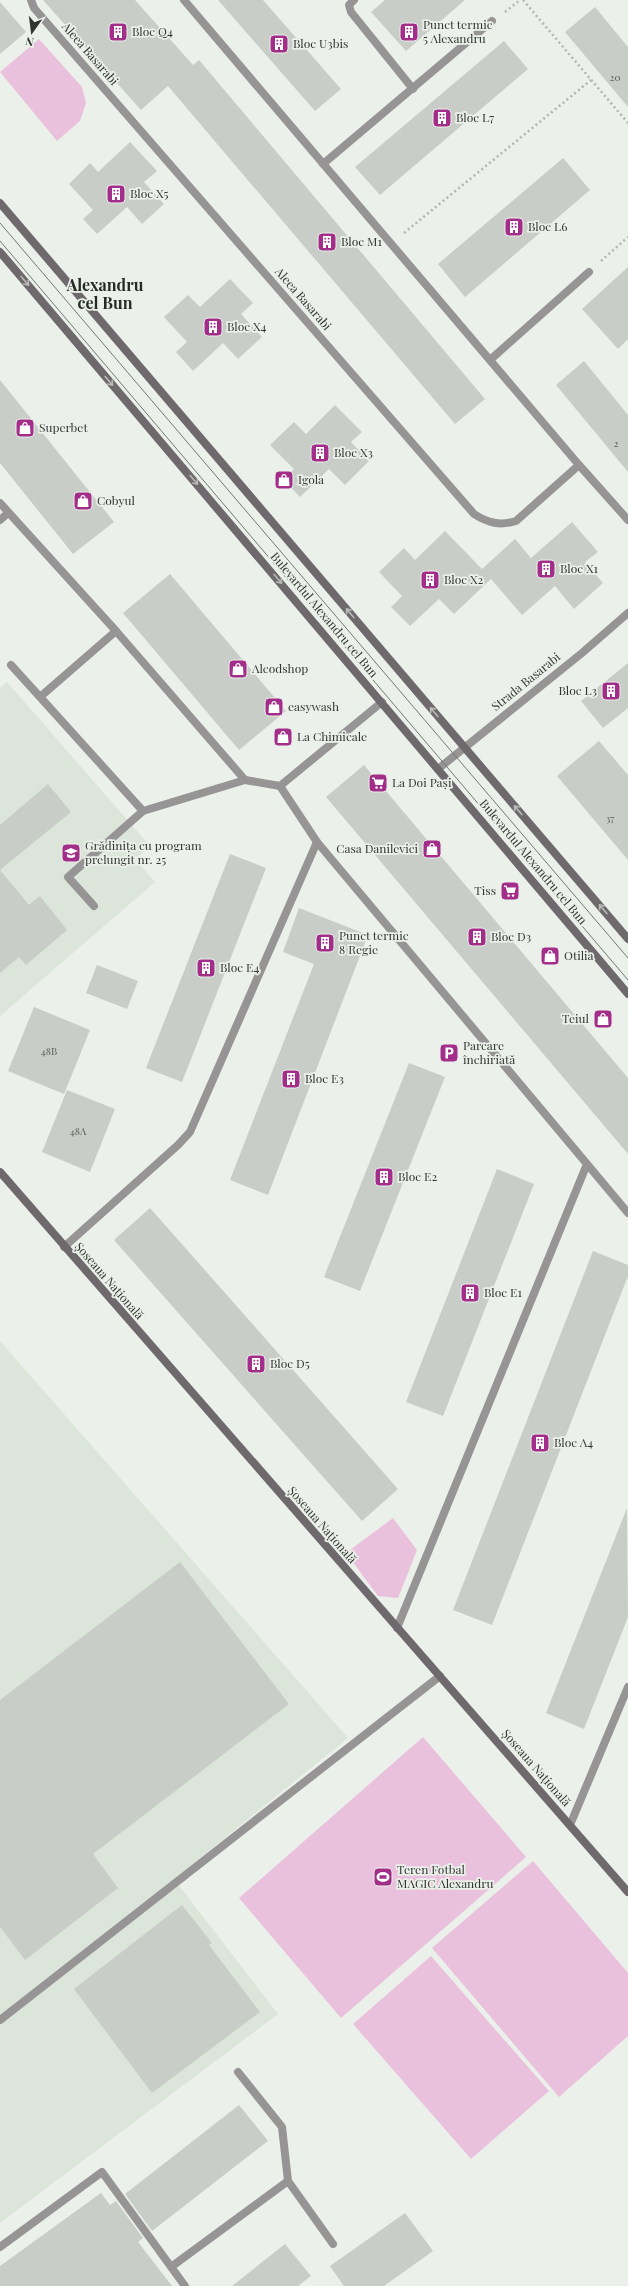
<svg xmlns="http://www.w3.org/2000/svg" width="628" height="2286" viewBox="0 0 628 2286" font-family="'Playfair Display',serif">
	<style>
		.built { fill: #dce5da }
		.green { fill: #eac1dd }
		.building { fill: #c8cdc7 }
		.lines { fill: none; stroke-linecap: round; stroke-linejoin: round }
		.path { stroke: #b2b6b1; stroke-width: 2.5; stroke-dasharray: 2 3; stroke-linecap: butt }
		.lane { stroke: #979496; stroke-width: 8 }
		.street { stroke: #979496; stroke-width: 8 }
		.secondary { stroke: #6d696c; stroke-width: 8 }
		.tram { stroke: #747773; stroke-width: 1 }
		.oneway { stroke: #b9bab8 }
		.labels { text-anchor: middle; stroke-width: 3.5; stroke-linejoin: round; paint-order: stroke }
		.number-label { font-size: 10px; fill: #585b57 }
		.poi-label { font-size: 12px; fill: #333532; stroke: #ebf0ea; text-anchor: start }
		.street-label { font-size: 12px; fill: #333532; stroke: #ebf0ea }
		.district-label { font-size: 16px; font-weight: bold; fill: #272a26; stroke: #ebf0ea }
	</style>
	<rect width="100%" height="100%" fill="#ebf0ea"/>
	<!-- built -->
	<path class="built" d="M7 682 150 846 135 859 155 882 0 1016V688Z
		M0 1341 348 1738 174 1879 278 2014 0 2223Z"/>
	<!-- green -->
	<path class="green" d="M39 39 82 87 86 103 80 121 57 141 0 72Z
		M393 1518 417 1550 398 1598 378 1596 346 1553Z
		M423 1737 526 1857 341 2018 239 1898Z
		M533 1861 628 1973V2036L559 2097 432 1948Z
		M431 1956 549 2091 471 2159 353 2024Z"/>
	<!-- building -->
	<path class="building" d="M43 0H135L193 65 199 60 485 399 455 424 168 86 141 110Z
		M218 0H263L341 89 315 111Z
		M385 0H465L406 51 371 12Z
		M0 2 26 32 0 54Z
		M595 7 628 47V107L565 32Z
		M504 41 528 69 380 195 355 167Z
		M130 142 157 171 144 182 164 204 142 224 127 207 97 234 83 219 93 210 69 184 90 163 98 172Z
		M563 158 590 190 465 297 438 264Z
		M628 267V339L618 349 582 309Z
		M230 279 253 303 241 314 262 337 238 359 223 343 193 371 176 352 187 342 164 317 188 295 200 307Z
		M584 361 628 415V472L556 385Z
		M0 380 114 522 73 554 0 463Z
		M335 405 362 432 351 442 369 461 345 485 329 469 300 497 284 480 294 469 270 445 294 422 306 434Z
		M572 522 598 552 585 562 603 583 574 609 555 586 522 615 491 579 454 614 439 599 410 626 391 607 402 596 379 572 404 548 415 560 445 531 482 569 515 539 531 558Z
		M170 574 286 711 239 750 123 613Z
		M628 663V708L603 728 581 701Z
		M599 741 628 775V860L557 776Z
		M364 765 628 1078V1154L326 797Z
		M48 784 71 812 0 870 29 905 40 896 67 930 26 965 19 957 0 973V825Z
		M230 854 266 868 182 1082 146 1068Z
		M299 908 368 935 268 1195 230 1180 314 964 283 952Z
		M97 965 138 981 127 1009 86 993Z
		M34 1007 90 1030 64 1094 8 1071Z
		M409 1063 445 1077 360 1291 324 1277Z
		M67 1090 115 1109 90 1172 42 1152Z
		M497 1169 534 1184 443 1416 406 1402Z
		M150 1208 398 1489 362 1521 114 1240Z
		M593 1251 628 1265V1276L492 1625 453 1610Z
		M627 1508 628 1617 584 1729 546 1713Z
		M180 1562 289 1704 93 1854 118 1888 25 1960 0 1927V1700Z
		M182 1905 212 1943 209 1945 260 2012 152 2093 74 1989Z
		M239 2105 268 2141 152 2231 125 2194Z
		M101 2193 110 2205 116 2201 143 2238 138 2242 172 2286H0V2266Z
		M405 2213 433 2251 384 2286H344L330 2266Z
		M285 2244 311 2276 298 2286H232Z"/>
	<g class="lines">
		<!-- path -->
		<path class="path" d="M523 0 628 123
			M505 12 520 0
			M404 233 591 80
			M601 261 628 237"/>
		<!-- lane -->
		<path class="lane" d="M354 0 349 5 351 12 413 89
			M323 164 492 21
			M490 360 589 272
			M116 631 40 697 143 811 245 780
			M11 665 40 697
			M280 786 317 842
			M94 906 68 877 143 811
			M0 2020 440 1676
			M238 2072 282 2127 288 2181 333 2244
			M0 2247 102 2172 185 2286
			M171 2267 288 2181"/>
		<!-- street -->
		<path class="street" d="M31 0 34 8 474 514C488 523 500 526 516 521L579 465
			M184 0 579 465 628 520
			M0 503 116 631 245 780 280 786 382 702
			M0 520 8 513
			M438 769 582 653 628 613
			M64 1247 178 1145 190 1132 317 842 628 1213
			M397 1628 587 1164
			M570 1825 628 1687"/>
		<!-- secondary -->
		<path class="secondary" d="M0 203 628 939
			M0 252 628 994
			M0 1172 628 1892"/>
		<!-- tram -->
		<path class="tram" d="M0 223 628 958
			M0 241 628 980"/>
	</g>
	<!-- one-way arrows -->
	<defs><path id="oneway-shaft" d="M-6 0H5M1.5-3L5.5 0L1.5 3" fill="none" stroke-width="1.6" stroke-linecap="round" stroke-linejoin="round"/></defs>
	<g class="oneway">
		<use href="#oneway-shaft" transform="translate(25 281) rotate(50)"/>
		<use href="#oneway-shaft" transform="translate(109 381) rotate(50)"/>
		<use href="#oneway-shaft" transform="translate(194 480) rotate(50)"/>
		<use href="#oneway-shaft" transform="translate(278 579) rotate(50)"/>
		<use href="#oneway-shaft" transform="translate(350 613) rotate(-130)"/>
		<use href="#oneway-shaft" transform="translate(434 712) rotate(-130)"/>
		<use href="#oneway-shaft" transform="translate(518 810) rotate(-130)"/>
		<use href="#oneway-shaft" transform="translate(603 909) rotate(-130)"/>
	</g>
	<!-- icons -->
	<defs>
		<g id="building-square" transform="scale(1)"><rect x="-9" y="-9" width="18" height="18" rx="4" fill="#a22e8a" stroke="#ebf0ea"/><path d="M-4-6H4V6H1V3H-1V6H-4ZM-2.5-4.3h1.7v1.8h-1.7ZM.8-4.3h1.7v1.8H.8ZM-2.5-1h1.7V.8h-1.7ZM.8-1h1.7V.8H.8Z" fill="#fff"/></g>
		<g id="shop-square" transform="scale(1)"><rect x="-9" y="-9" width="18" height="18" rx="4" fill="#a22e8a" stroke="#ebf0ea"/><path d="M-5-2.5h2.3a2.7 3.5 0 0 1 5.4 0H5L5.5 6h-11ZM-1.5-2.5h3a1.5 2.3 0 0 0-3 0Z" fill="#fff"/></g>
		<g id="supermarket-square" transform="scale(1)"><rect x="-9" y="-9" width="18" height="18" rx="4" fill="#a22e8a" stroke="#ebf0ea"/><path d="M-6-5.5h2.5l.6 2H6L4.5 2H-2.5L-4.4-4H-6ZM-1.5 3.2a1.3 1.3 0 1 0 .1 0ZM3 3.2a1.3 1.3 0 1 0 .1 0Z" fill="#fff"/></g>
		<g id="school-square" transform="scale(1)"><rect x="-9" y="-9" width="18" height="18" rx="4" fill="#a22e8a" stroke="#ebf0ea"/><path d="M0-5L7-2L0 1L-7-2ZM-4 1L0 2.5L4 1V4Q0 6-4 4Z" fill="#fff"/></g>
		<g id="parking-square" transform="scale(1)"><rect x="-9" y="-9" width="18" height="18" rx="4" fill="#a22e8a" stroke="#ebf0ea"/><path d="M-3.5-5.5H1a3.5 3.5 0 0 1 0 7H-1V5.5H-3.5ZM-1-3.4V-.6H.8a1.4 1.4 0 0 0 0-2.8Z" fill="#fff"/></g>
		<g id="stadium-square" transform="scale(1)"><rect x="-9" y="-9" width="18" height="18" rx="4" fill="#a22e8a" stroke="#ebf0ea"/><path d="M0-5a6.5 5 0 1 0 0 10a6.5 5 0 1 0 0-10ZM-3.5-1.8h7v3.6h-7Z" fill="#fff"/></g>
	</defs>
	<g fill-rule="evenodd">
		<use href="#building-square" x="118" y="32"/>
		<use href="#building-square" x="409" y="32"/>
		<use href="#building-square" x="279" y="44"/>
		<use href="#building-square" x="442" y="118"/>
		<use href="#building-square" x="116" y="194"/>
		<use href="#building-square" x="514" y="227"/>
		<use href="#building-square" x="327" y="242"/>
		<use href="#building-square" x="213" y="327"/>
		<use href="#shop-square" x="25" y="428"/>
		<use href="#building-square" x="320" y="453"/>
		<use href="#shop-square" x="284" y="480"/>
		<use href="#shop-square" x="83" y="501"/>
		<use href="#building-square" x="546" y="569"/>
		<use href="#building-square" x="430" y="580"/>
		<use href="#shop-square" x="238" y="669"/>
		<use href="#building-square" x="611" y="691"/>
		<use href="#shop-square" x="274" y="707"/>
		<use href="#shop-square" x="283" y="737"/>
		<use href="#supermarket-square" x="378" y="783"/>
		<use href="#shop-square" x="432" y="849"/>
		<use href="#school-square" x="71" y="853"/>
		<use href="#supermarket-square" x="510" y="891"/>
		<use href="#building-square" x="477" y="937"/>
		<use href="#building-square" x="325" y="943"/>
		<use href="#shop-square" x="550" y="956"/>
		<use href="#building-square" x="206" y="968"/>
		<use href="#shop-square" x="603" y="1019"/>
		<use href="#parking-square" x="449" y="1053"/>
		<use href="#building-square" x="291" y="1079"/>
		<use href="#building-square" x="384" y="1177"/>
		<use href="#building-square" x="470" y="1293"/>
		<use href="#building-square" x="256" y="1364"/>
		<use href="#building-square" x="540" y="1443"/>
		<use href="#stadium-square" x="383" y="1877"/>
	</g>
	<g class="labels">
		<!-- number labels -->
		<g class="number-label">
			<text x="615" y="81">20</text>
			<text x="616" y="447">2</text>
			<text x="610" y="822">37</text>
			<text x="49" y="1055">48B</text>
			<text x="78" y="1135">48A</text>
		</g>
		<!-- poi labels -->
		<g class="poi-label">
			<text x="423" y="29">Punct termic<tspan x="423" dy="14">5 Alexandru</tspan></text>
			<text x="132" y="36">Bloc Q4</text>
			<text x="293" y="48">Bloc U3bis</text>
			<text x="456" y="122">Bloc L7</text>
			<text x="130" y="198">Bloc X5</text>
			<text x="528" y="231">Bloc L6</text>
			<text x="341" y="246">Bloc M1</text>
			<text x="227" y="331">Bloc X4</text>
			<text x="39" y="432">Superbet</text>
			<text x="334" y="457">Bloc X3</text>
			<text x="298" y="484">Igola</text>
			<text x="97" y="505">Cobyul</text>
			<text x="560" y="573">Bloc X1</text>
			<text x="444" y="584">Bloc X2</text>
			<text x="252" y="673">Alcodshop</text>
			<text x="597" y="695" text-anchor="end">Bloc L3</text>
			<text x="288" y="711">easywash</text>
			<text x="297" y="741">La Chimicale</text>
			<text x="392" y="787">La Doi Pași</text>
			<text x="85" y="850">Grădinița cu program<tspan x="85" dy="14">prelungit nr. 25</tspan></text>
			<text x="418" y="853" text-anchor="end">Casa Danilevici</text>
			<text x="496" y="895" text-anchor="end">Tiss</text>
			<text x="339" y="940">Punct termic<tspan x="339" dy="14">8 Regie</tspan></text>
			<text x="491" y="941">Bloc D3</text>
			<text x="564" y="960">Otilia</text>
			<text x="220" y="972">Bloc E4</text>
			<text x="589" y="1023" text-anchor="end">Teiul</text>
			<text x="463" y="1050">Parcare<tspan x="463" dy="14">închiriată</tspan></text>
			<text x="305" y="1083">Bloc E3</text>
			<text x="398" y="1181">Bloc E2</text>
			<text x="484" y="1297">Bloc E1</text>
			<text x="270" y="1368">Bloc D5</text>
			<text x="554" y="1447">Bloc A4</text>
			<text x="397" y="1874">Teren Fotbal<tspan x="397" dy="14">MAGIC Alexandru</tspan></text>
		</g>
		<!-- street labels -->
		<g class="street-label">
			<text transform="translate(90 54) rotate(49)" y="4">Aleea Basarabi</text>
			<text transform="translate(303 299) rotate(49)" y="4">Aleea Basarabi</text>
			<text transform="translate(324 615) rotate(50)" y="4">Bulevardul Alexandru cel Bun</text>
			<text transform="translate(526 682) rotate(-39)" y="4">Strada Basarabi</text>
			<text transform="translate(533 862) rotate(50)" y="4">Bulevardul Alexandru cel Bun</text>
			<text transform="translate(109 1281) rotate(49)" y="4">Șoseaua Națională</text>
			<text transform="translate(322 1525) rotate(49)" y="4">Șoseaua Națională</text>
			<text transform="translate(536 1768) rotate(49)" y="4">Șoseaua Națională</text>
		</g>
		<!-- district labels -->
		<g class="district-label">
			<text x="105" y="291">Alexandru<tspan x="105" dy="18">cel Bun</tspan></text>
		</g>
	</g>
	<!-- north arrow -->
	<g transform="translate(32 32) rotate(194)" stroke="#ebf0ea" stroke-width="3" paint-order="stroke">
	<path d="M0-3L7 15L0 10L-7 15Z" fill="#333532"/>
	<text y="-6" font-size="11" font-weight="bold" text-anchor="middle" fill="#333532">N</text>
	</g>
</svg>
